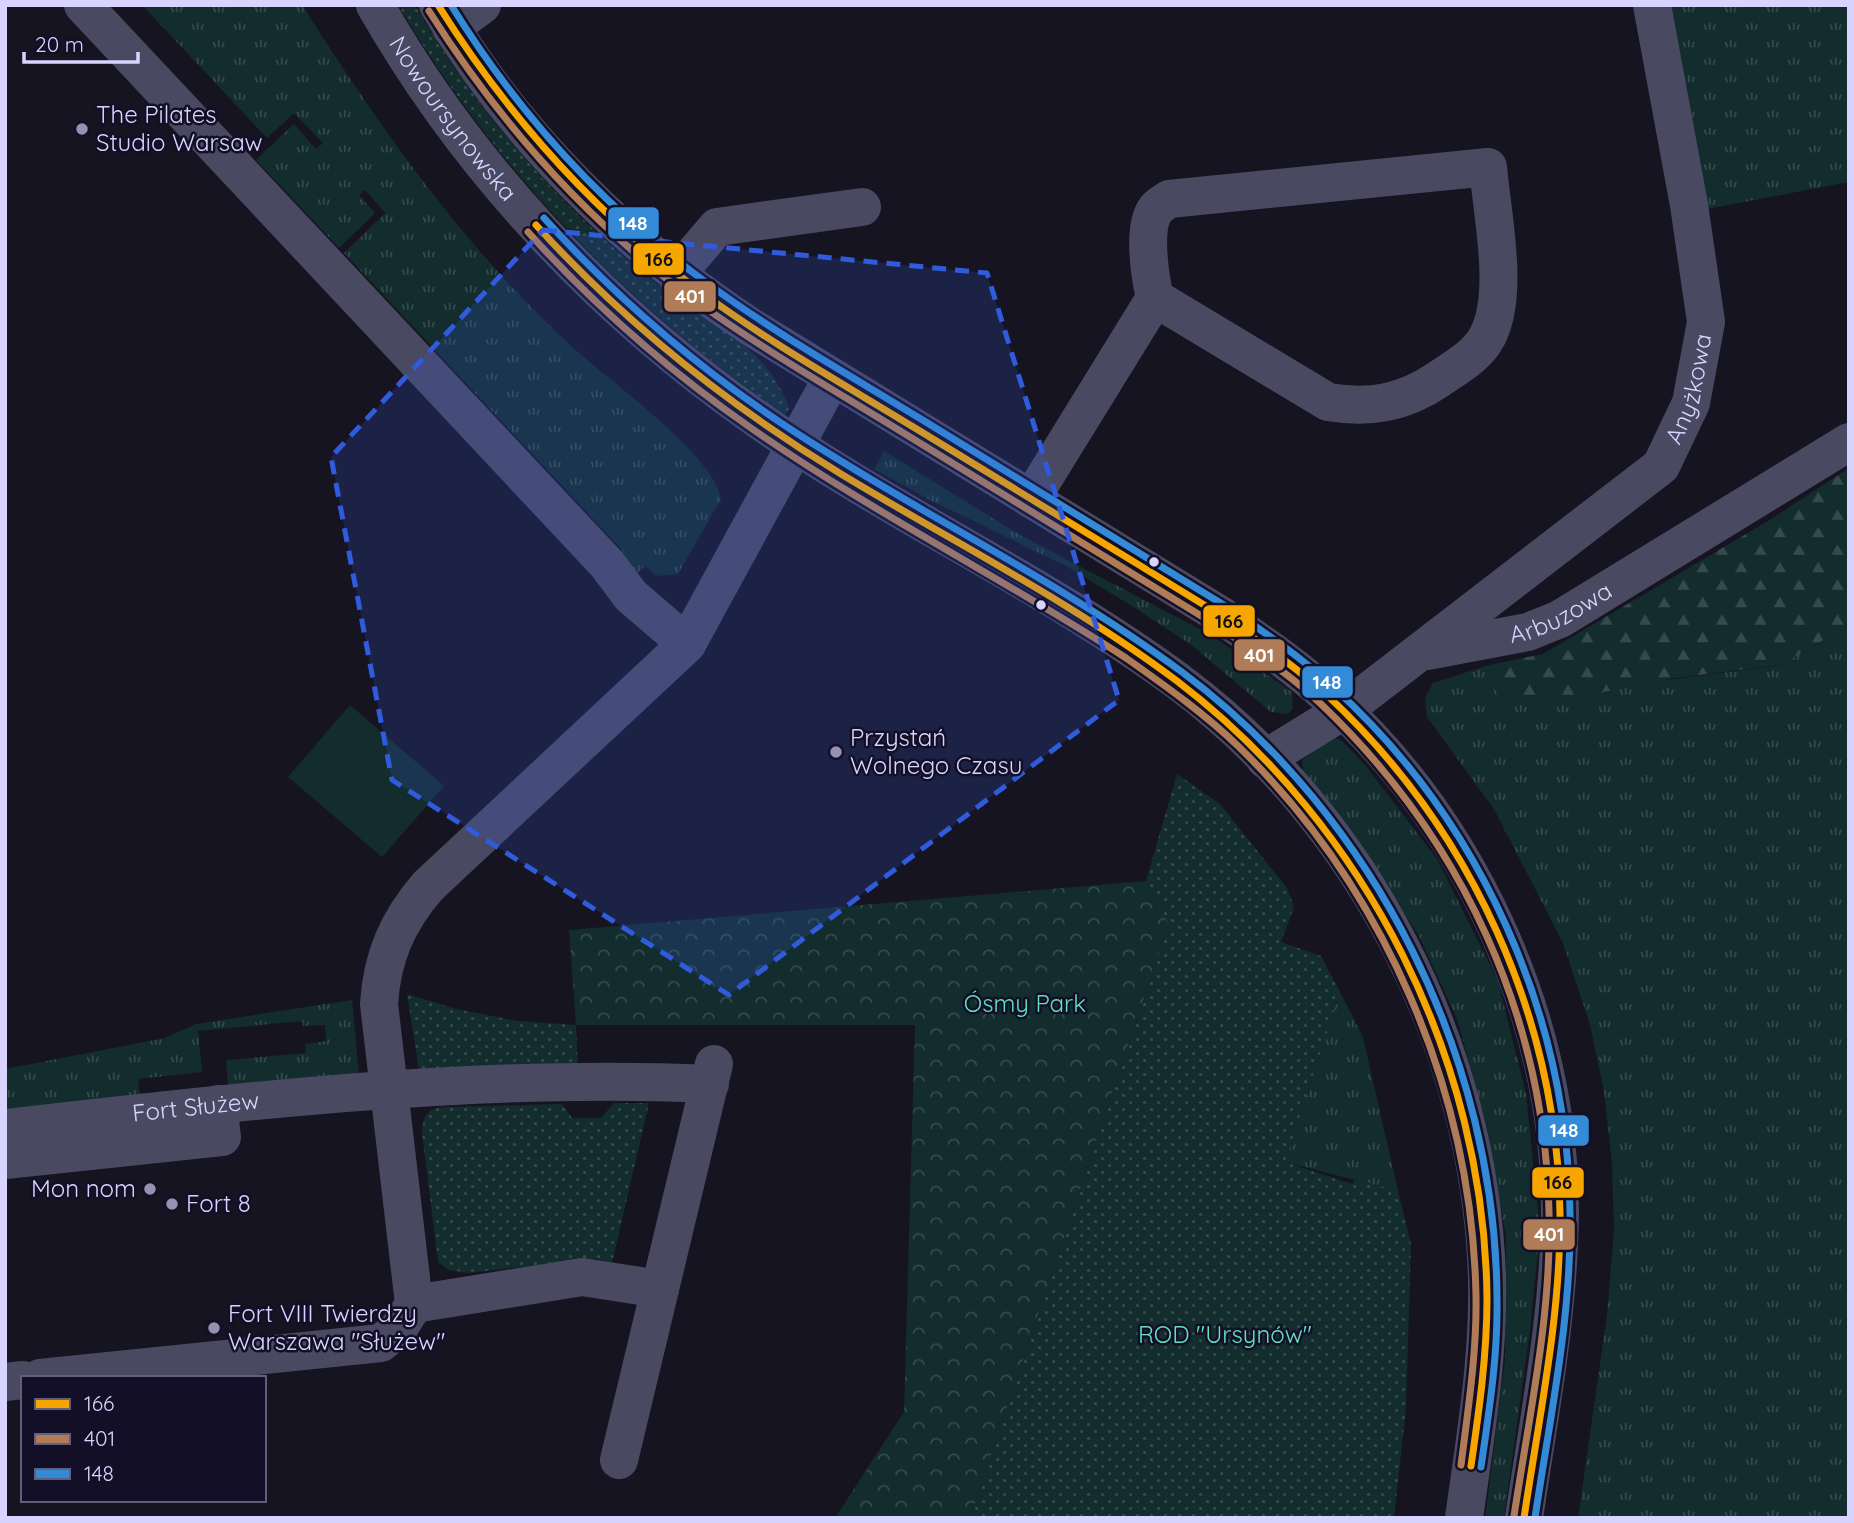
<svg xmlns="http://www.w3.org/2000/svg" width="1854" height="1523" viewBox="0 0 1854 1523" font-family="Quicksand,sans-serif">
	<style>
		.grass { fill: url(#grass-tufts) }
		.forest { fill: url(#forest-firs) }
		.park { fill: url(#park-crowns) }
		.garden { fill: url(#garden-dots) }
		.pitch { fill: #132c2d }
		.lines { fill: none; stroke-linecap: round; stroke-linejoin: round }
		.minor { stroke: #4a4962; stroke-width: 38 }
		.bus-1-casing { stroke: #130f26; stroke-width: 12 }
		.bus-2-casing { stroke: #130f26; stroke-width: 12 }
		.bus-3-casing { stroke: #130f26; stroke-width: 12 }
		.bus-1 { stroke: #f7a600; stroke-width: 7 }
		.bus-2 { stroke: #b07c57; stroke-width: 7 }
		.bus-3 { stroke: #338bd7; stroke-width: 7 }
		.marked { fill: #305bdc; fill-opacity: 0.2; stroke: #305bdc; stroke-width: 5; stroke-dasharray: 14 9; stroke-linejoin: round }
		.poi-dot { fill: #9591b1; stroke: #130f26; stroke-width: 2.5 }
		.bus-dot { fill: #d9d4ff; stroke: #130f26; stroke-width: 2.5 }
		.labels { text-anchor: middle; stroke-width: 5; stroke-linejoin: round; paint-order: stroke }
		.poi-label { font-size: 24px; fill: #d9d4ff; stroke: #130f26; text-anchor: start }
		.street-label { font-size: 24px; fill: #d9d4ff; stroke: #130f26 }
		.park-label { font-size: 24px; fill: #5fe0c0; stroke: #130f26 }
		.line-badge { stroke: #130f26; stroke-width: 2.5 }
		.badge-label { font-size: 19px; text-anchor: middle; font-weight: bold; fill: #fff }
		.pale-badge-label { font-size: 19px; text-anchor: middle; font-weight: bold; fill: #111 }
	</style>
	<defs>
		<pattern id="grass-tufts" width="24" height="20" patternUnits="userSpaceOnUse" patternTransform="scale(1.75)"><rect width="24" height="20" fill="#132c2d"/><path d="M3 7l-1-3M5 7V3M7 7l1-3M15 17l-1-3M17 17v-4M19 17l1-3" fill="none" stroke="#354a4c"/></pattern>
		<pattern id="forest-firs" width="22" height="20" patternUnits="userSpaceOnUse" patternTransform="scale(1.75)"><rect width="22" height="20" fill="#132c2d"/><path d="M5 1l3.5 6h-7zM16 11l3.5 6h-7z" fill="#354a4c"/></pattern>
		<pattern id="park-crowns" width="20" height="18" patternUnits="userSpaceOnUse" patternTransform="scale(1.75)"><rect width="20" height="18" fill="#132c2d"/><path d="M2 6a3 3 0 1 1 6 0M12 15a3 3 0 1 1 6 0" fill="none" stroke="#354a4c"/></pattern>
		<pattern id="garden-dots" width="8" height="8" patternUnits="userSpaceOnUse" patternTransform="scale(1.75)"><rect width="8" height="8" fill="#132c2d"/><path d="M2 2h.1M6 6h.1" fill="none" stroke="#354a4c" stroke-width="1.8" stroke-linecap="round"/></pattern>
	</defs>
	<rect width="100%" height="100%" fill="#161421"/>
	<!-- grass -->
	<path class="grass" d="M142 5H302C383 132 467 252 579 353 611 381 717 459 721 499L678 574 656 576 646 566 636 574 619 555 623 551 344 253 385 213 365 190 359 195 375 213 339 248 256 160 294 124 316 149 323 143 294 113 267 138Z
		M1670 5H1849V182L1707 209Z
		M884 451 1020 535 1211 635 1292 692 1293 708 1288 714 1271 712 1190 644 1135 608 1066 566 930 500 874 469Z
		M1849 625V1518H1578L1607 1315 1614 1231 1612 1164 1604 1092 1590 1024 1563 943 1494 809 1427 717 1425 698 1433 683 1489 665 1499 702 1781 665Z
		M1332 737 1341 740 1365 765 1437 859 1498 981 1526 1094 1540 1230 1530 1330 1504 1518H1485L1505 1360 1506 1236 1487 1127 1457 1019 1419 936 1349 827 1303 772 1302 760Z
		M1340 992 1363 1037 1398 1191 1285 1162Z
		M352 1000 359 1074 228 1086 226 1060 306 1053 305 1044 326 1041 325 1025 303 1026 302 1021 198 1031 202 1072 138 1079 140 1101 5 1116V1069L165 1038 196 1024Z"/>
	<!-- forest -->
	<path class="forest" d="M1849 468V625L1781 665 1675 678 1588 695 1499 702 1489 665 1543 654 1768 521Z"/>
	<!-- park -->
	<path class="park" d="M1146 881 1169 924 970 1518H835L904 1412 915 1025H576L569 930Z"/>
	<!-- garden -->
	<path class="garden" d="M398 5H415C464 90 530 172 603 238 626 259 651 280 677 299 724 333 762 346 787 402L789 409 785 415C628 307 495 169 398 5Z
		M1177 774 1220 804 1287 888 1294 907 1281 942 1321 956 1340 992 1285 1162 1352 1184 1355 1179 1398 1191 1411 1244 1406 1408 1394 1518H970L1169 924 1146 881Z
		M407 994 456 1009 518 1021 576 1025 578 1069H419Z
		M614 1103H649L612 1263 595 1259 468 1273 449 1270 438 1262 422 1133C423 1116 427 1108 445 1107L562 1104 572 1118H601Z"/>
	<!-- pitch -->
	<path class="pitch" d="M350 705 444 786 382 857 288 777Z"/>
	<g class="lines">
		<!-- minor -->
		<g class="minor">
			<path d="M83 5 607 564 631 596 687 644"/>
			<path id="s1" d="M375 5C468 168 600 308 753 416 889 513 1044 582 1179 682 1364 820 1480 1048 1487 1278 1489 1359 1475 1438 1464 1518"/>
			<path d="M438 5C514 136 625 244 751 327L1222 616C1258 641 1295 666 1328 696 1471 825 1560 1019 1560 1213 1559 1315 1539 1417 1524 1518"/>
			<path d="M451 28 482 5"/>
			<path d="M1488 167C1492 214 1510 295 1487 337 1478 355 1455 368 1439 379 1404 403 1370 409 1328 402L1155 298C1150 277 1142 227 1156 209 1159 205 1165 202 1169 199Z"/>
			<path d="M676 275 717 227 862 207"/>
			<path d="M1031 499 1155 298"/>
			<path id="s2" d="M1427 651 1528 632 1560 619 1849 442"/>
			<path id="s3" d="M1265 759 1343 711 1661 466 1691 403 1706 322 1689 205 1652 5"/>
			<path id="s4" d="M5 1128C237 1102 476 1073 710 1084"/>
			<path d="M5 1160 222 1137 218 1104"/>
			<path d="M414 1304 379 1004C382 957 397 922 428 886L687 644 832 378"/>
			<path d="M40 1378 381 1343 399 1328 414 1304 582 1277 660 1289"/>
			<path d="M5 1382 23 1380"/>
			<path d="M619 1460 714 1064"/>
		</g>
		<!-- bus-1 casing -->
		<g class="bus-1-casing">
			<path id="bus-1" d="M438 5C509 118 597 216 705 295 772 344 845 385 915 428 1018 491 1120 553 1222 616 1258 641 1295 666 1328 696 1471 830 1557 1016 1560 1213 1561 1315 1539 1417 1524 1518
				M536 225C625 323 728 405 841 474 953 542 1072 602 1177 681 1367 826 1485 1060 1487 1299 1487 1355 1479 1411 1471 1466"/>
		</g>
		<!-- bus-2 casing -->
		<g class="bus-2-casing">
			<path id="bus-2" d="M429 11C501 125 590 225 700 304 767 352 839 393 910 437 1012 499 1114 562 1216 625 1252 650 1290 674 1322 705 1462 839 1545 1017 1549 1212 1552 1313 1529 1416 1514 1516
				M528 232C595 306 669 371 751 428 871 512 1003 578 1126 658 1164 685 1204 713 1238 746 1385 889 1472 1091 1476 1296 1477 1352 1468 1409 1461 1465"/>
		</g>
		<!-- bus-3 casing -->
		<g class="bus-3-casing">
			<path id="bus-3" d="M451 5C519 115 606 210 711 286 778 335 851 376 921 419 1023 482 1125 544 1227 607 1264 632 1301 657 1333 687 1480 820 1568 1014 1570 1213 1572 1315 1550 1417 1535 1518
				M544 218C620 302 706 375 801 436 926 517 1062 583 1182 672 1375 816 1496 1058 1497 1299 1498 1356 1489 1412 1481 1467"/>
		</g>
		<!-- bus-1 -->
		<use href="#bus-1" class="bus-1"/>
		<!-- bus-2 -->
		<use href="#bus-2" class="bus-2"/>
		<!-- bus-3 -->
		<use href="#bus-3" class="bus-3"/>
	</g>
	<!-- marked area -->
	<path class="marked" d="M543 230 987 273 1119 700 729 995 392 780 331 457Z"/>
	<!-- markers -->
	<g class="poi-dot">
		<circle cx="82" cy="129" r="7"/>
		<circle cx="836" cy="752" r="7"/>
		<circle cx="150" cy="1189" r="7"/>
		<circle cx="172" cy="1204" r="7"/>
		<circle cx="214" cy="1328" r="7"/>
	</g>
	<g class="bus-dot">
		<circle cx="1154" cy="562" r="6"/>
		<circle cx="1041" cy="605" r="6"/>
	</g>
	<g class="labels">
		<!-- poi labels -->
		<g class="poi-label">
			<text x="96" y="123">The Pilates<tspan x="96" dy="28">Studio Warsaw</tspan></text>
			<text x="850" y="746">Przystań<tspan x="850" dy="28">Wolnego Czasu</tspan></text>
			<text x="136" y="1197" text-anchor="end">Mon nom</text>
			<text x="186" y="1212">Fort 8</text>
			<text x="228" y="1322">Fort VIII Twierdzy<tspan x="228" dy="28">Warszawa "Służew"</tspan></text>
		</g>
		<!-- street labels -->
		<g class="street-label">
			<text dy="8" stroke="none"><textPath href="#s1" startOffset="138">Nowoursynowska</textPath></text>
			<text dy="8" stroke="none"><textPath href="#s3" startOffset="576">Anyżkowa</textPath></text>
			<text dy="8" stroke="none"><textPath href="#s2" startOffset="140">Arbuzowa</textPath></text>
			<text dy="8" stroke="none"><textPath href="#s4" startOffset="192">Fort Służew</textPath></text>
		</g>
		<!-- park labels -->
		<g class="park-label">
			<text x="1025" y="1012">Ósmy Park</text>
			<text x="1225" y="1343">ROD "Ursynów"</text>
		</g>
	</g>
	<g class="line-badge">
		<rect x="607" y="206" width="53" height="34" rx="7" fill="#338bd7"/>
		<rect x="632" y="242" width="53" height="34" rx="7" fill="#f7a600"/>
		<rect x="663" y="280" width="54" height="33" rx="7" fill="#b07c57"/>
		<rect x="1202" y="604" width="54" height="34" rx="7" fill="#f7a600"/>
		<rect x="1233" y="638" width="53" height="34" rx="7" fill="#b07c57"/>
		<rect x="1301" y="665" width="53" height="34" rx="7" fill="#338bd7"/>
		<rect x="1537" y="1114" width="53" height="33" rx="7" fill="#338bd7"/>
		<rect x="1531" y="1166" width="54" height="33" rx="7" fill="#f7a600"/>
		<rect x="1522" y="1218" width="54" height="33" rx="7" fill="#b07c57"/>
	</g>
	<g class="badge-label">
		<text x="633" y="230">148</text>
		<text x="690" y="303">401</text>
		<text x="1259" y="662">401</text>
		<text x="1327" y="689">148</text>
		<text x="1564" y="1137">148</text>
		<text x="1549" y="1241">401</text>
	</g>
	<g class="pale-badge-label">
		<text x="659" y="266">166</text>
		<text x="1229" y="628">166</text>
		<text x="1558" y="1189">166</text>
	</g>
	<!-- border -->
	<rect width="1854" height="1523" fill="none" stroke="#d9d4ff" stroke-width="14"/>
	<!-- legend -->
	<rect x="21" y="1376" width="245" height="126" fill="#130f26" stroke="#625e7d" stroke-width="2"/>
	<rect x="35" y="1399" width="35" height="10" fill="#f7a600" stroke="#625e7d" stroke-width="2"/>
	<text x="84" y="1411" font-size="21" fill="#d9d4ff">166</text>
	<rect x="35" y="1434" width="35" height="10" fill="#b07c57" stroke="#625e7d" stroke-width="2"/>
	<text x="84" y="1446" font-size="21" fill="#d9d4ff">401</text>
	<rect x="35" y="1469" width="35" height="10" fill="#338bd7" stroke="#625e7d" stroke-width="2"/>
	<text x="84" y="1481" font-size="21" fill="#d9d4ff">148</text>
	<!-- scale -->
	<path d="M24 52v10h114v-10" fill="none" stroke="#d9d4ff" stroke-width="3.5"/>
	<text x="35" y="52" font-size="21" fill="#d9d4ff" stroke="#130f26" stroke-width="5" paint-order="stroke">20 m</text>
</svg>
